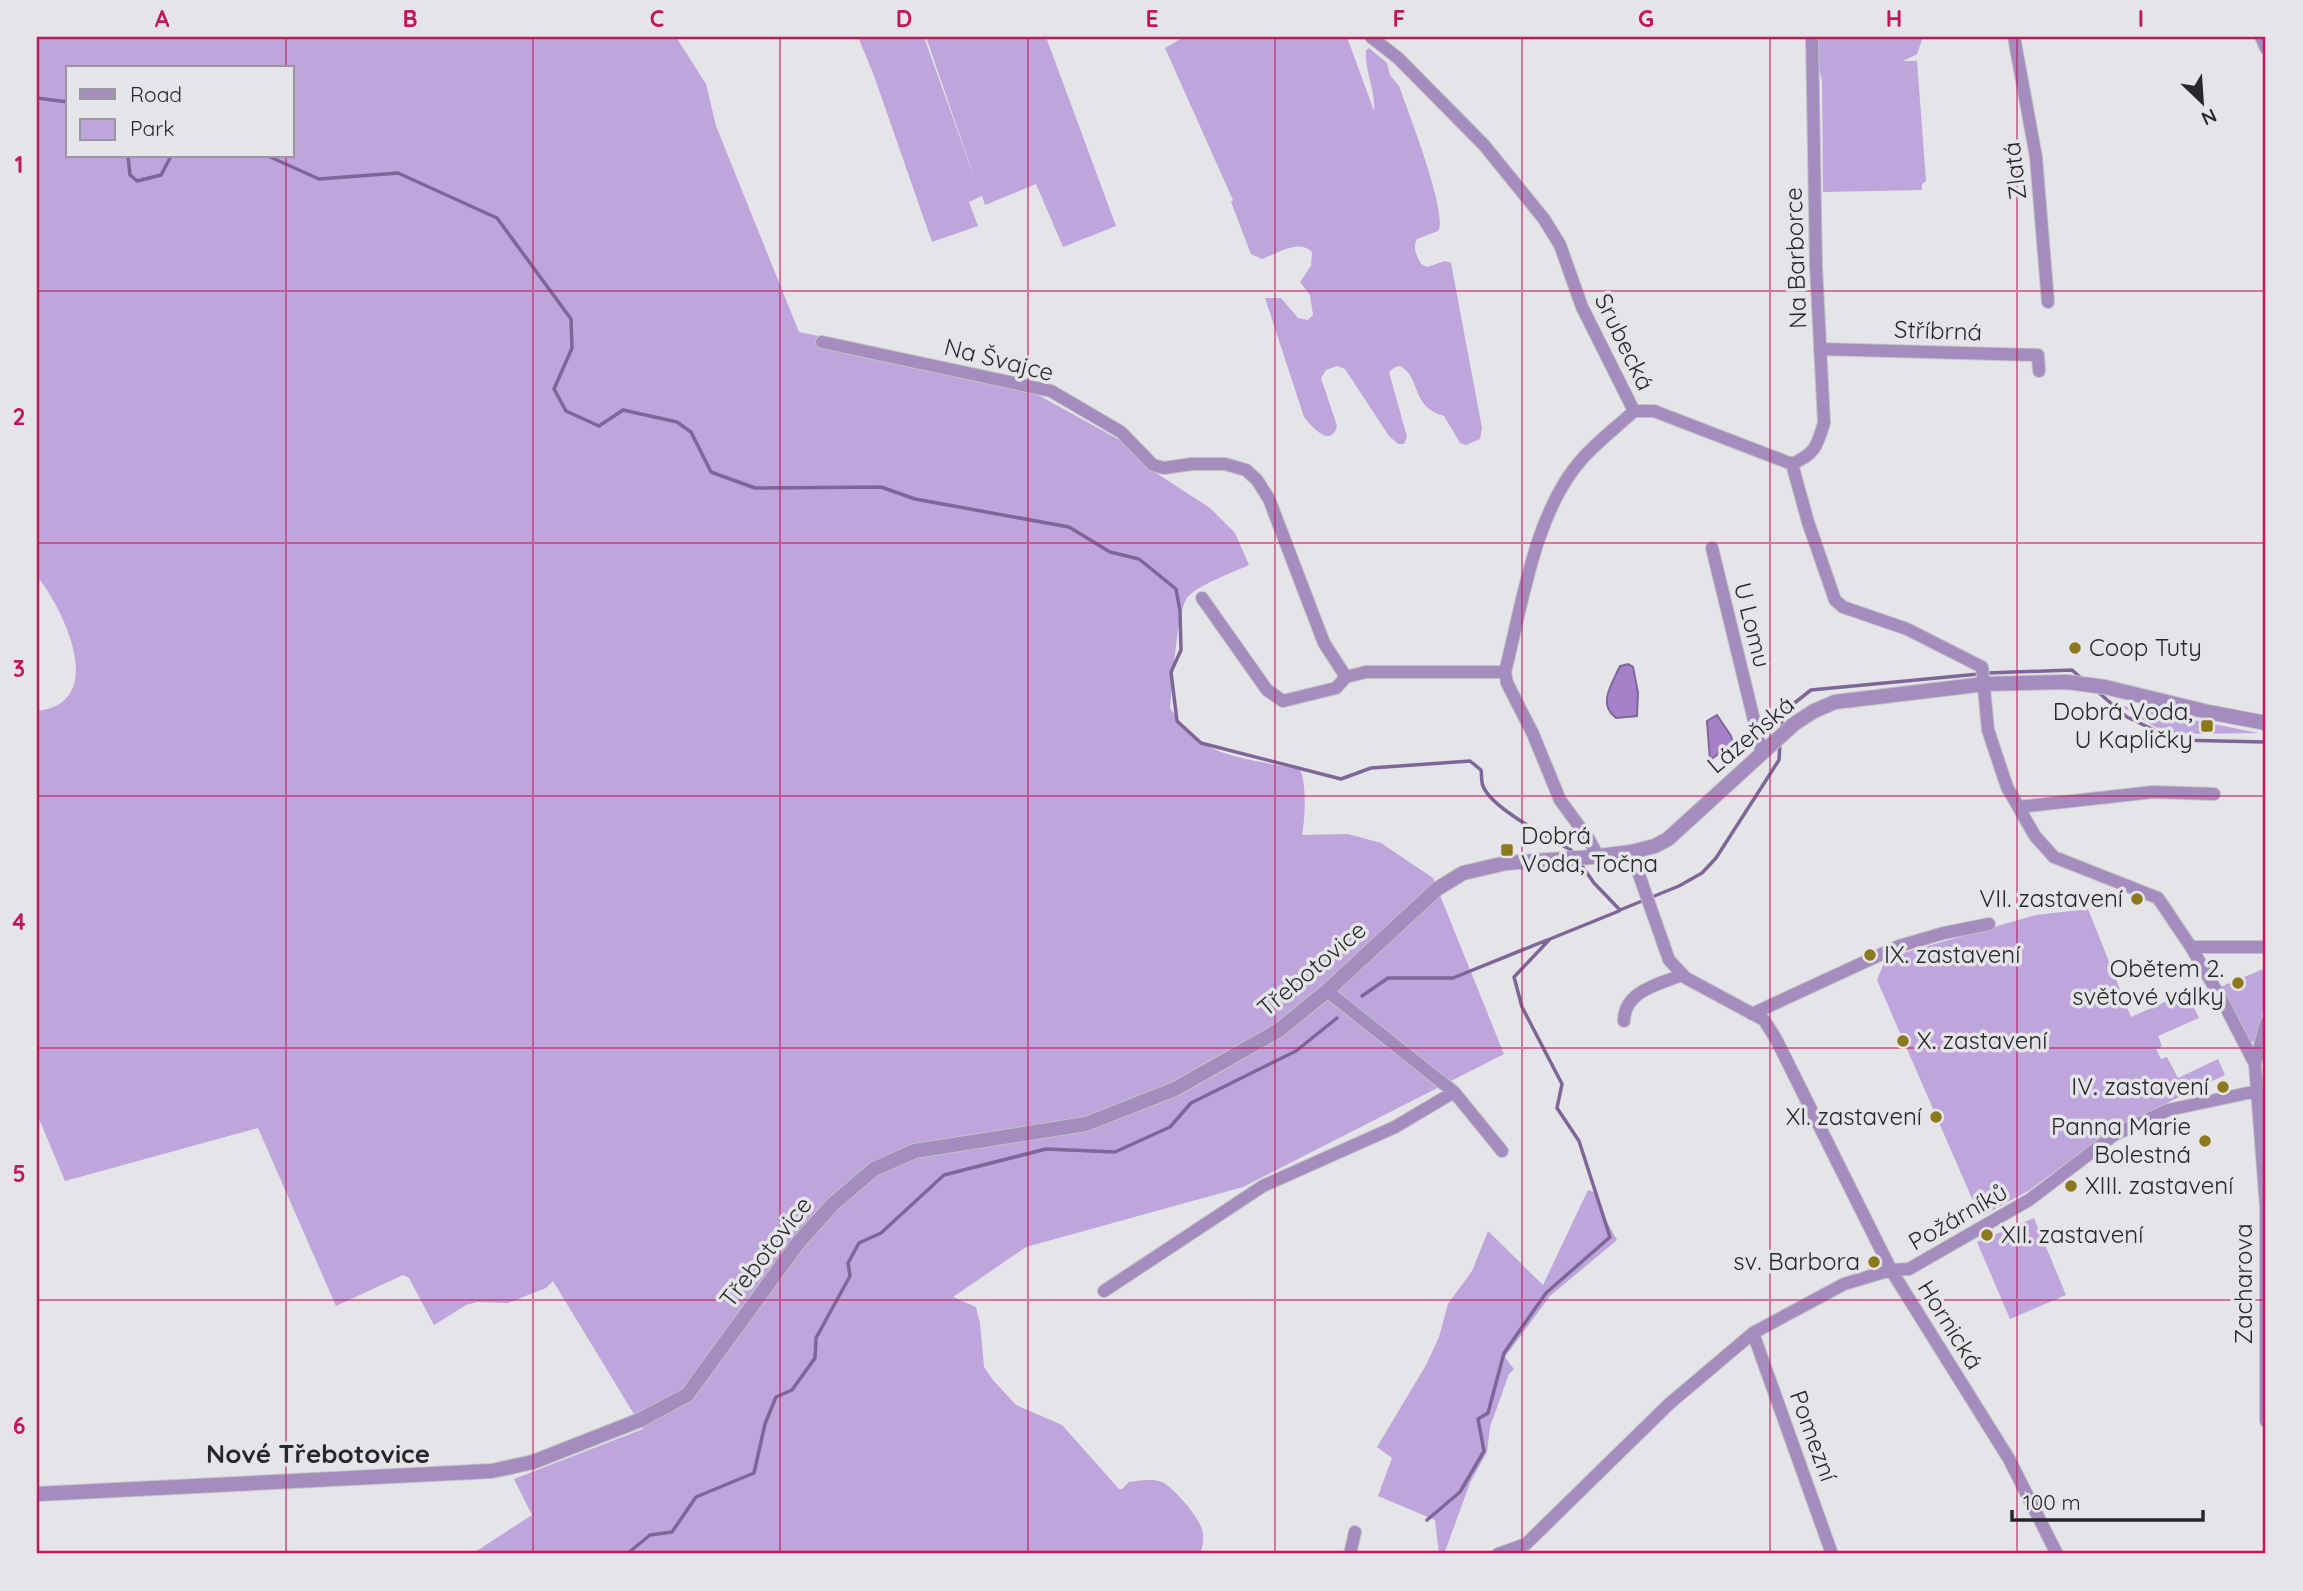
<svg xmlns="http://www.w3.org/2000/svg" width="2303" height="1591" viewBox="0 0 2303 1591" font-family="Quicksand,sans-serif">
	<style>
		.green { fill: #bea5db; fill-rule: evenodd }
		.water { fill: #a481c8; stroke: #7f6698; stroke-width: 2 }
		.lines { fill: none; stroke-linecap: round; stroke-linejoin: round }
		.stream { stroke: #7f6698; stroke-width: 3.5 }
		.minor-casing { stroke: #c3c2c6; stroke-width: 14 }
		.tertiary-casing { stroke: #c3c2c6; stroke-width: 16 }
		.minor { stroke: #a48cbe; stroke-width: 12 }
		.tertiary { stroke: #a48cbe; stroke-width: 14 }
		.grid { fill: none; stroke: #c2185b; stroke-width: 2; stroke-opacity: 0.55 }
		.poi-dot { fill: #8c791e; stroke: #e5e4e8; stroke-width: 2.5 }
		.labels { text-anchor: middle; stroke-width: 7; stroke-linejoin: round; paint-order: stroke }
		.street-label { font-size: 24px; fill: #282729; stroke: #e5e4e8 }
		.poi-label { font-size: 24px; fill: #282729; stroke: #e5e4e8; text-anchor: end }
		.neighbourhood-label { font-size: 26px; font-weight: bold; fill: #282729; stroke: #e5e4e8 }
		.neatline { fill: none; stroke: #c2185b; stroke-width: 2.5 }
		.grid-label { font-size: 23px; text-anchor: middle; font-weight: bold; fill: #c2185b }
	</style>
	<rect width="100%" height="100%" fill="#e5e4e8"/>
	<!-- green -->
	<path class="green" d="M37 37H676L706 84 716 126 799 332 935 360 936 363 1020 385 1125 443 1150 469 1210 508 1235 533 1249 565C1234 572 1195 586 1187 598 1176 614 1173 686 1170 708 1177 717 1185 732 1194 738 1225 760 1265 761 1300 770 1307 783 1305 820 1302 835L1348 834 1381 843 1433 878 1504 1054 1243 1187 1026 1247 953 1297 976 1307 980 1323 984 1367 993 1380 1016 1405 1062 1425 1119 1489H1122L1129 1482C1139 1481 1152 1478 1162 1482 1173 1487 1197 1515 1201 1527 1205 1536 1203 1546 1200 1554H472L532 1515 514 1479 643 1429 553 1281 546 1288 508 1303 477 1302 466 1305 434 1325 409 1278 403 1275 336 1306 258 1128 65 1181 37 1114V711C109 703 64 610 37 576ZM68 68H292V156H68Z
		M858 37H924L978 188 926 37H1046L1116 226 1063 247 1036 184 985 205 982 196 969 202 978 226 932 242 873 73Z
		M1184 37H1347L1374 111C1376 91 1364 70 1366 50L1369 48 1387 63 1390 75 1399 86C1407 109 1449 215 1438 231L1417 239C1412 248 1417 256 1421 264L1427 267 1445 261 1451 263 1482 428 1480 439 1466 445 1460 443 1444 416C1410 407 1422 378 1400 366L1395 367 1389 372 1407 437 1404 444H1398L1389 436 1345 369 1337 366 1326 370 1321 378 1337 426C1331 449 1312 427 1304 417L1265 298H1281L1298 318 1308 320 1313 315 1310 295 1300 282 1311 266 1312 252C1298 238 1277 254 1262 259L1251 254 1231 202 1233 200 1165 48Z
		M1817 37H1923L1917 54 1903 61H1917L1926 181 1922 184V190L1823 192 1822 81 1818 64Z
		M2119 705 2258 733 2179 734 2157 728Z
		M2088 909 2131 1017 2187 992 2199 1018 2158 1036 2162 1046 2156 1049 2161 1059 2167 1057 2178 1078 2218 1059 2225 1075 2115 1128 2028 1191 1980 1217 1877 980 1886 958 2036 915Z
		M2266 968V1001L2256 1040 2253 1042 2249 1041 2220 987Z
		M1588 1190 1597 1193 1598 1206 1617 1240 1550 1296 1505 1357 1514 1369 1509 1374 1490 1427 1487 1452 1470 1483 1444 1554H1439L1435 1520 1378 1496 1392 1458 1377 1447 1426 1365 1439 1337 1448 1304 1472 1271 1488 1231 1543 1285Z
		M2034 1218 2066 1295 2010 1319 1977 1242Z"/>
	<!-- water -->
	<path class="water" d="M1628 664 1633 667 1638 693 1637 716 1616 718C1597 704 1612 684 1620 666Z
		M1717 715 1731 736 1733 743 1710 760 1707 721Z"/>
	<g class="lines">
		<!-- stream -->
		<path class="stream" d="M37 98 68 102
			M128 156 130 175 137 181 161 175 171 156
			M268 156 319 179 398 173 497 218 571 319 572 348 554 389 566 411 599 426 623 410 677 422 691 432 711 472 755 488 881 487 915 499 1069 527 1110 552 1139 559 1176 589 1180 611 1181 650 1171 672 1177 721 1201 743 1341 779 1371 768 1470 761 1481 770C1482 775 1481 782 1483 786 1492 809 1550 838 1571 850L1574 854
			M1987 673 2072 670 2081 678
			M2098 692 2127 717 2175 740 2266 742
			M1781 731 1783 712 1811 690 1979 674
			M1580 863 1594 883 1620 910 1679 886 1702 873 1716 858 1779 760 1780 742
			M1362 996 1388 978H1453L1547 940
			M1427 1520 1460 1492 1484 1451 1478 1419 1488 1413 1504 1353 1546 1293 1610 1237 1579 1141 1557 1108 1562 1084 1522 1007 1514 977 1550 939 1619 911
			M627 1554 650 1535 672 1532 696 1497 754 1473 765 1424 776 1397 792 1390 815 1358 816 1338 850 1276 848 1263 859 1243 881 1233 944 1175 1046 1149 1115 1152 1170 1127 1191 1103 1296 1051 1337 1018"/>
		<!-- minor casing -->
		<g class="minor-casing">
			<path id="minor" d="M1371 37 1398 58 1484 145 1544 219 1560 245 1582 307 1634 411
				M2014 37 2036 157 2048 302
				M2261 37 2266 48
				M822 342 1051 391 1121 432 1153 465 1164 468 1192 464H1225L1246 470 1257 480 1269 499 1324 643 1346 677
				M1820 349 2038 355 2039 371
				M1634 411H1654L1792 464C1815 454 1817 446 1824 423L1816 266 1812 37
				M1792 464 1808 522 1835 600 1843 607 1907 629 1982 667 1988 730 2007 787 2035 836 2054 857 2158 898 2191 947 2223 1002 2255 1064
				M1712 548 1762 753
				M1202 598 1267 690 1283 701 1336 688 1346 677 1366 672H1505
				M2019 807 2153 792 2214 794
				M1631 852 1669 960 1686 978 1764 1020 1776 1039 1891 1270 2009 1459 2057 1554
				M1598 856 1588 838 1560 800 1533 734 1507 683 1505 672C1522 605 1535 511 1582 459 1597 442 1617 427 1634 411
				M2191 947H2266
				M1327 991 1454 1092 1502 1151
				M1752 1014 1899 946 1944 933 1989 924
				M1624 1021C1624 991 1659 984 1682 975
				M2266 1023 2255 1064 2266 1207V1421
				M1104 1291 1263 1186 1395 1127 1454 1092
				M1753 1333 1832 1554
				M1350 1554 1355 1532
				M1498 1554 1526 1544 1669 1404 1753 1333 1844 1284 1891 1270 1909 1269 2029 1200 2114 1135 2168 1110 2257 1091"/>
		</g>
		<!-- tertiary casing -->
		<g class="tertiary-casing">
			<path id="tertiary" d="M37 1494 492 1471 533 1462 640 1420 687 1395 798 1243 833 1204 874 1169 915 1151 1086 1124 1175 1089 1279 1030 1327 991 1437 889 1463 873 1506 863 1592 857 1631 852 1655 846 1668 839 1794 724 1814 711 1835 702 1985 684 2067 682 2105 687 2208 712 2266 723"/>
		</g>
		<!-- minor -->
		<use href="#minor" class="minor"/>
		<!-- tertiary -->
		<use href="#tertiary" class="tertiary"/>
	</g>
	<!-- grid -->
	<path class="grid" d="M286 37V68M533 37V1554M780 37V1554M1028 37V1554M1275 37V1554M1522 37V1554M1770 37V1554M2017 37V1554M286 156V1554M37 291H2266M37 543H2266M37 796H2266M37 1048H2266M37 1300H2266"/>
	<!-- markers -->
	<g class="poi-dot">
		<circle cx="2075" cy="648" r="7"/>
		<rect x="2200" y="719" width="14" height="14" rx="3.5"/>
		<rect x="1500" y="843" width="14" height="14" rx="3.5"/>
		<circle cx="2137" cy="899" r="7"/>
		<circle cx="1870" cy="955" r="7"/>
		<circle cx="2238" cy="983" r="7"/>
		<circle cx="1903" cy="1041" r="7"/>
		<circle cx="2223" cy="1087" r="7"/>
		<circle cx="1936" cy="1117" r="7"/>
		<circle cx="2205" cy="1141" r="7"/>
		<circle cx="2071" cy="1186" r="7"/>
		<circle cx="1987" cy="1235" r="7"/>
		<circle cx="1874" cy="1262" r="7"/>
	</g>
	<g class="labels">
		<!-- street labels -->
		<g class="street-label">
			<text transform="translate(2015 171) rotate(-97)" y="8">Zlatá</text>
			<text transform="translate(1796 258) rotate(-92)" y="8">Na Barborce</text>
			<text transform="translate(1938 331) rotate(2)" y="8">Stříbrná</text>
			<text transform="translate(1624 342) rotate(64)" y="8">Srubecká</text>
			<text transform="translate(999 360) rotate(14)" y="8">Na Švajce</text>
			<text transform="translate(1752 625) rotate(76)" y="8">U Lomu</text>
			<text transform="translate(1751 735) rotate(-40)" y="8">Lázeňská</text>
			<text transform="translate(1312 969) rotate(-40)" y="8">Třebotovice</text>
			<text transform="translate(1958 1217) rotate(-30)" y="8">Požárníků</text>
			<text transform="translate(766 1252) rotate(-52)" y="8">Třebotovice</text>
			<text transform="translate(2244 1284) rotate(-90)" y="8">Zacharova</text>
			<text transform="translate(1950 1325) rotate(58)" y="8">Hornická</text>
			<text transform="translate(1813 1436) rotate(70)" y="8">Pomezní</text>
		</g>
		<!-- poi labels -->
		<g class="poi-label">
			<text x="2089" y="656" text-anchor="start">Coop Tuty</text>
			<text x="2193" y="720">Dobrá Voda,<tspan x="2193" dy="28">U Kapličky</tspan></text>
			<text x="1521" y="844" text-anchor="start">Dobrá<tspan x="1521" dy="28">Voda, Točna</tspan></text>
			<text x="2123" y="907">VII. zastavení</text>
			<text x="1884" y="963" text-anchor="start">IX. zastavení</text>
			<text x="2224" y="977">Obětem 2.<tspan x="2224" dy="28">světové války</tspan></text>
			<text x="1917" y="1049" text-anchor="start">X. zastavení</text>
			<text x="2209" y="1095">IV. zastavení</text>
			<text x="1922" y="1125">XI. zastavení</text>
			<text x="2191" y="1135">Panna Marie<tspan x="2191" dy="28">Bolestná</tspan></text>
			<text x="2085" y="1194" text-anchor="start">XIII. zastavení</text>
			<text x="2001" y="1243" text-anchor="start">XII. zastavení</text>
			<text x="1860" y="1270">sv. Barbora</text>
		</g>
		<!-- neighbourhood labels -->
		<g class="neighbourhood-label">
			<text x="318" y="1463">Nové Třebotovice</text>
		</g>
	</g>
	<!-- border -->
	<rect width="2303" height="1591" fill="none" stroke="#e5e4e8" stroke-width="77"/>
	<!-- legend -->
	<rect x="66" y="66" width="228" height="91" fill="#e5e4e8" stroke="#99989c" stroke-width="2"/>
	<rect x="80" y="89" width="35" height="10" fill="#a48cbe" stroke="#99989c" stroke-width="2"/>
	<text x="130" y="102" font-size="21" fill="#282729">Road</text>
	<rect x="80" y="119" width="35" height="21" fill="#bea5db" stroke="#99989c" stroke-width="2"/>
	<text x="130" y="136" font-size="21" fill="#282729">Park</text>
	<!-- north arrow -->
	<g transform="translate(2202 102) rotate(155)" stroke="#e5e4e8" stroke-width="5" paint-order="stroke">
	<path d="M0-5L12 26L0 18L-12 26Z" fill="#282729"/>
	<text y="-10" font-size="19" font-weight="bold" text-anchor="middle" fill="#282729">N</text>
	</g>
	<!-- scale -->
	<path d="M2012 1510v10h191v-10" fill="none" stroke="#282729" stroke-width="3.5"/>
	<text x="2023" y="1510" font-size="21" fill="#282729" stroke="#e5e4e8" stroke-width="5" paint-order="stroke">100 m</text>
	<rect x="38" y="38" width="2226" height="1514" class="neatline"/>
	<g class="grid-label">
		<text x="162" y="27">A</text>
		<text x="410" y="27">B</text>
		<text x="657" y="27">C</text>
		<text x="904" y="27">D</text>
		<text x="1152" y="27">E</text>
		<text x="1399" y="27">F</text>
		<text x="1646" y="27">G</text>
		<text x="1894" y="27">H</text>
		<text x="2141" y="27">I</text>
		<text x="19" y="173">1</text>
		<text x="19" y="425">2</text>
		<text x="19" y="677">3</text>
		<text x="19" y="930">4</text>
		<text x="19" y="1182">5</text>
		<text x="19" y="1434">6</text>
	</g>
</svg>
